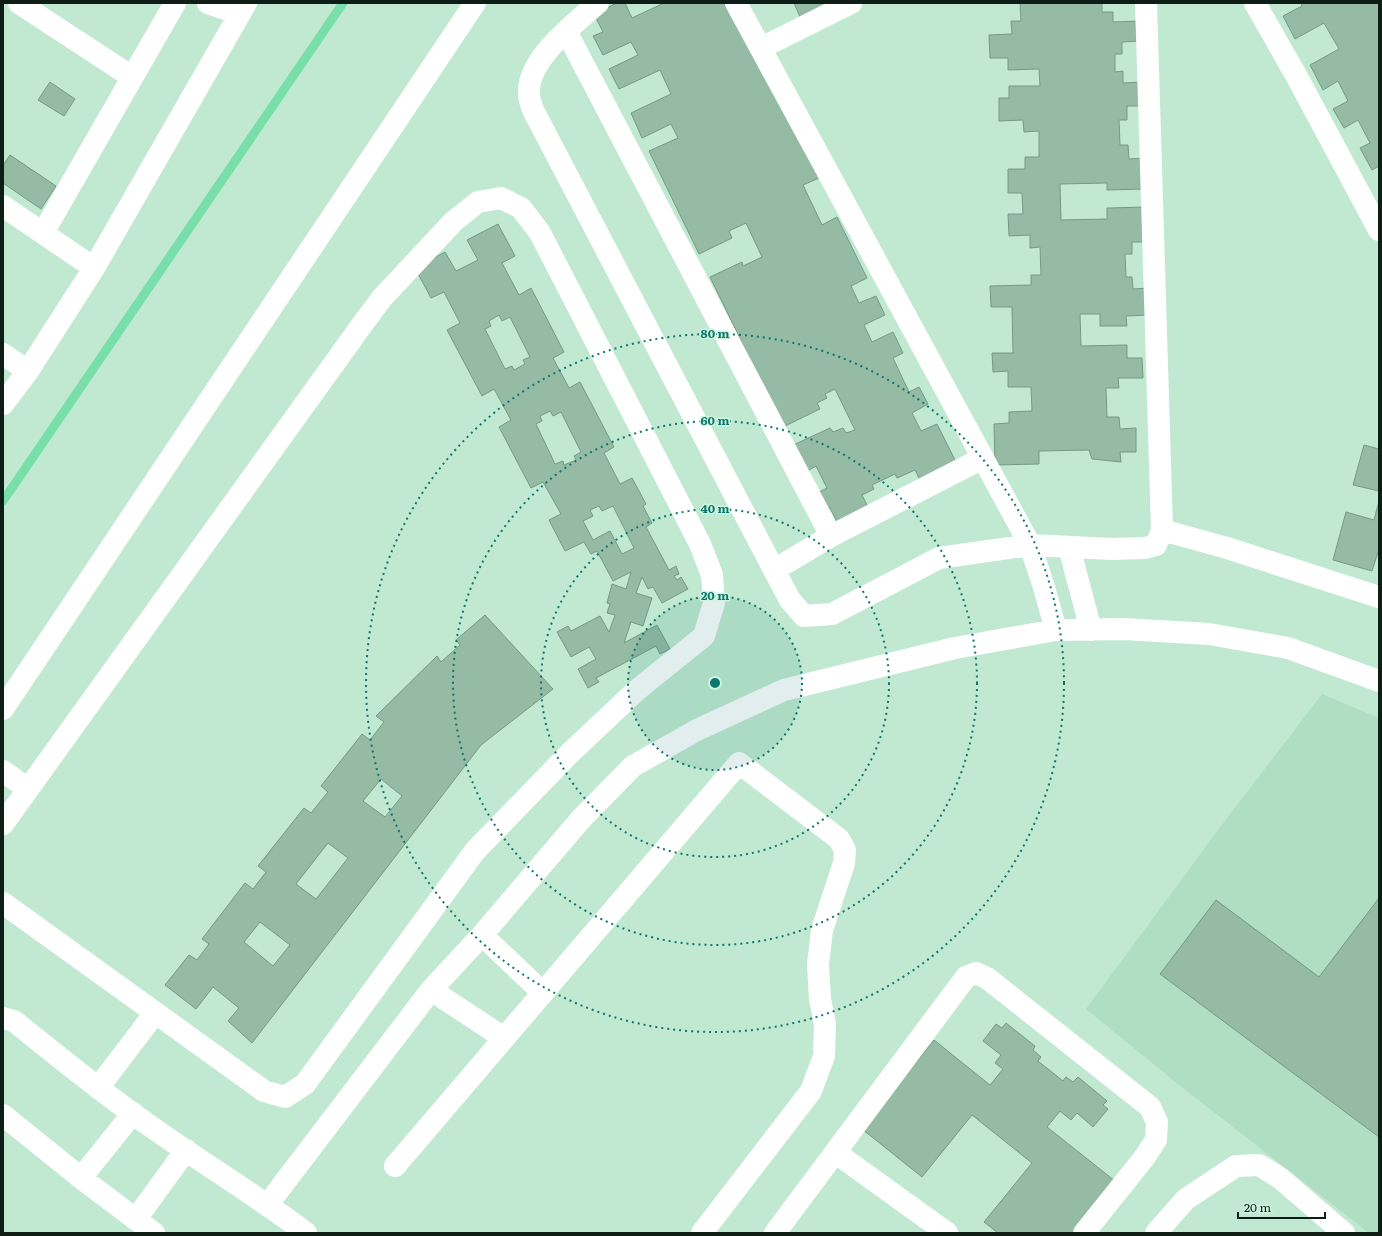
<svg xmlns="http://www.w3.org/2000/svg" width="1382" height="1236" viewBox="0 0 1382 1236" font-family="Literata,serif">
	<style>
		.built { fill: #afdec3 }
		.lines { fill: none; stroke-linecap: round; stroke-linejoin: round }
		.stream { stroke: #78dfab; stroke-width: 9 }
		.building { fill: #95bba5; stroke: #749a85; fill-rule: evenodd }
		.minor { stroke: #fff; stroke-width: 22 }
		.ring { fill: none; stroke: #0f766e; stroke-width: 2; stroke-dasharray: 2 4 }
		.centre { fill: #0f766e; stroke: #cef6df; stroke-width: 2 }
		.ring-label { font-size: 12px; text-anchor: middle; font-weight: bold; fill: #0f766e; stroke: #cef6df; stroke-width: 3; stroke-linejoin: round; paint-order: stroke }
	</style>
	<rect width="100%" height="100%" fill="#c1e9d2"/>
	<!-- built -->
	<path class="built" d="M1322 694 1379 718V1233H1369L1179 1085 1086 1009 1221 826Z"/>
	<g class="lines">
		<!-- stream -->
		<path class="stream" d="M3 501 343 3"/>
	</g>
	<!-- building -->
	<path class="building" d="M617 3H625L632 18 664 3H729L819 178 803 185 822 225 837 217 867 278 851 286 859 303 876 296 885 315 864 325 872 342 893 332 903 353 893 358 909 392 919 387 928 404 912 413 921 431 937 424 959 468 923 486 915 470 897 478 895 474 872 485 874 489 862 495 870 511 839 526 830 508 821 513 813 495 827 488 816 466 802 474 789 447 830 428 833 432 843 428 846 433 855 430 835 389 825 394 827 398 817 403 820 409 783 427 710 277 742 262 743 266 762 257 746 223 729 231 732 238 699 254 649 151 678 138 671 124 642 138 631 113 671 94 660 70 619 89 609 69 638 55 631 42 603 55 593 36 603 32 594 14Z
		M794 3H835L801 19Z
		M1020 3H1102V12H1113V22L1141 21 1142 41 1122 42V54H1115V72L1123 71V83L1143 82 1144 106H1127V120H1119L1120 145H1128L1129 159 1145 158 1146 189 1107 190V183L1060 184 1061 220 1107 219V208L1147 207V242H1132V254H1125L1126 277H1132L1133 289 1149 288V315L1126 316 1127 326H1100V314H1080L1081 346 1127 345V358H1142L1143 378H1118L1119 388H1106L1107 417H1119L1120 429 1136 428V452H1120L1121 462 1092 459 1089 450 1039 451V464L995 465 994 424 1009 423V412L1032 411 1031 387H1008V371L993 372 992 353H1013L1012 307H991L990 286 1031 285V275H1041L1040 247 1030 248V235L1009 236 1008 214H1023L1022 193H1008V169H1025V157H1039V131L1024 132 1023 120 999 121V98H1009V86H1040L1039 69 1008 70V58H990L989 35 1012 34 1011 21H1021Z
		M1301 3H1379V166L1372 170 1360 148 1370 143 1358 120 1344 128 1333 109 1348 101 1338 81 1323 90 1310 65 1339 49 1324 23 1295 39 1283 16 1302 6Z
		M50 82 75 99 64 116 38 100Z
		M10 155 56 186 41 209 3 183V165Z
		M498 224 515 256 502 263 519 295 531 288 564 352 553 358 569 388 580 382 614 447 604 453 620 484 632 478 646 504 643 506 652 523 646 527 669 570 676 566 679 574 674 576 677 580 681 577 688 589 662 603 653 587 648 589 642 577 636 593 652 598 643 626 631 622 624 643 657 625 670 649 660 654 656 646 596 678 599 682 588 688 578 669 596 659 589 647 571 657 557 632 568 626 571 631 600 616 609 632 615 615 607 613 610 604 607 603 612 584 626 589 631 572 613 581 597 551 591 554 584 542 565 551 549 520 561 514 543 482 531 488 499 427 511 420 494 389 482 396 447 330 460 323 444 292 431 298 415 268 445 252 456 271 478 260 467 240ZM499 315 502 321 510 317 530 357 523 360 525 364 514 370 512 366 505 369 485 329 491 326 489 321ZM550 411 553 416 561 412 581 452 574 456 576 460 564 465 563 461 555 464 536 424 542 421 540 416ZM599 506 602 511 613 506 634 548 622 554 610 531 593 540 583 521 593 516 590 510Z
		M1364 445 1379 449V491L1353 485Z
		M1379 501V549L1372 571 1333 560 1346 512 1374 520Z
		M485 615 553 689 481 745 252 1043 228 1021 239 1008 213 987 196 1009 165 985 189 955 197 960 209 944 202 939 245 883 253 889 266 872 258 866 304 808 311 813 328 792 321 786 362 734 370 740 384 722 376 716 437 656 441 662 460 645 456 640ZM381 779 402 796 385 817 363 801ZM328 843 348 858 316 899 296 884ZM260 922 290 945 273 966 244 942Z
		M1379 898V1137L1160 974 1216 900 1319 977Z
		M1006 1023 1035 1046 1033 1050 1041 1057 1038 1061 1063 1081 1066 1077 1073 1082 1078 1077 1107 1101 1103 1105 1108 1109 1093 1127 1077 1113 1071 1120 1060 1111 1047 1127 1115 1181 1074 1233H998L984 1222 1032 1163 972 1115 922 1177 862 1129 934 1040 990 1085 1003 1069 995 1063 1001 1055 983 1041 996 1024 1002 1028Z"/>
	<g class="lines">
		<!-- minor -->
		<path class="minor" d="M19 3 132 77
			M208 3 240 14
			M598 3C575 23 529 58 529 91 528 97 531 104 533 110L774 570 790 600 804 616 832 614 939 558 1030 545 1112 549 1145 548 1156 545 1162 530 1146 3
			M736 3 1030 545 1043 584 1056 630
			M1255 3 1297 77 1379 230
			M566 31 831 536 983 458
			M761 48 851 3
			M3 206 94 268
			M43 233 175 3
			M3 354 28 371
			M3 404 28 371 94 268 246 3
			M1162 530 1227 548 1379 597
			M1069 547 1091 630
			M774 570 831 536
			M3 709 475 3
			M3 771 28 789
			M3 824 364 322 382 298 454 221 478 202 501 198 521 208 540 233 700 544 712 575 714 603 704 636 637 690 570 753 475 851 305 1084 285 1097 264 1091 3 903
			M482 935 543 993
			M431 990 504 1038
			M3 1018 14 1021C60 1058 105 1095 153 1128 204 1164 257 1196 306 1233
			M98 1088 155 1013
			M3 1115 81 1178 133 1113
			M836 1153 947 1233
			M395 1166 739 763 839 839 845 850 844 863 822 930 818 964 820 999 825 1024 824 1056 811 1091 702 1233
			M81 1178 154 1233
			M268 1204 431 990 482 935 581 819 633 766 697 730 784 690 955 648 1056 630 1124 629 1209 634 1288 648 1379 681
			M136 1219 186 1150
			M775 1233 966 977 976 973 987 978 1150 1107 1157 1122 1156 1140 1144 1158 1084 1233
			M1156 1233 1186 1199 1236 1166 1259 1165 1280 1178 1344 1233"/>
	</g>
	<!-- distance rings -->
	<circle cx="715" cy="683" r="87" fill="#0f766e" fill-opacity=".12"/>
	<g class="ring">
		<circle cx="715" cy="683" r="87"/>
		<circle cx="715" cy="683" r="174"/>
		<circle cx="715" cy="683" r="262"/>
		<circle cx="715" cy="683" r="349"/>
	</g>
	<circle cx="715" cy="683" r="6" class="centre"/>
	<g class="ring-label">
		<text x="715" y="338">80 m</text>
		<text x="715" y="425">60 m</text>
		<text x="715" y="513">40 m</text>
		<text x="715" y="600">20 m</text>
	</g>
	<!-- border -->
	<rect width="1382" height="1236" fill="none" stroke="#0e1d15" stroke-width="8"/>
	<!-- scale -->
	<path d="M1238 1212v6h87v-6" fill="none" stroke="#0e1d15" stroke-width="2"/>
	<text x="1244" y="1212" font-size="12" fill="#0e1d15" stroke="#cef6df" stroke-width="3" paint-order="stroke">20 m</text>
</svg>
